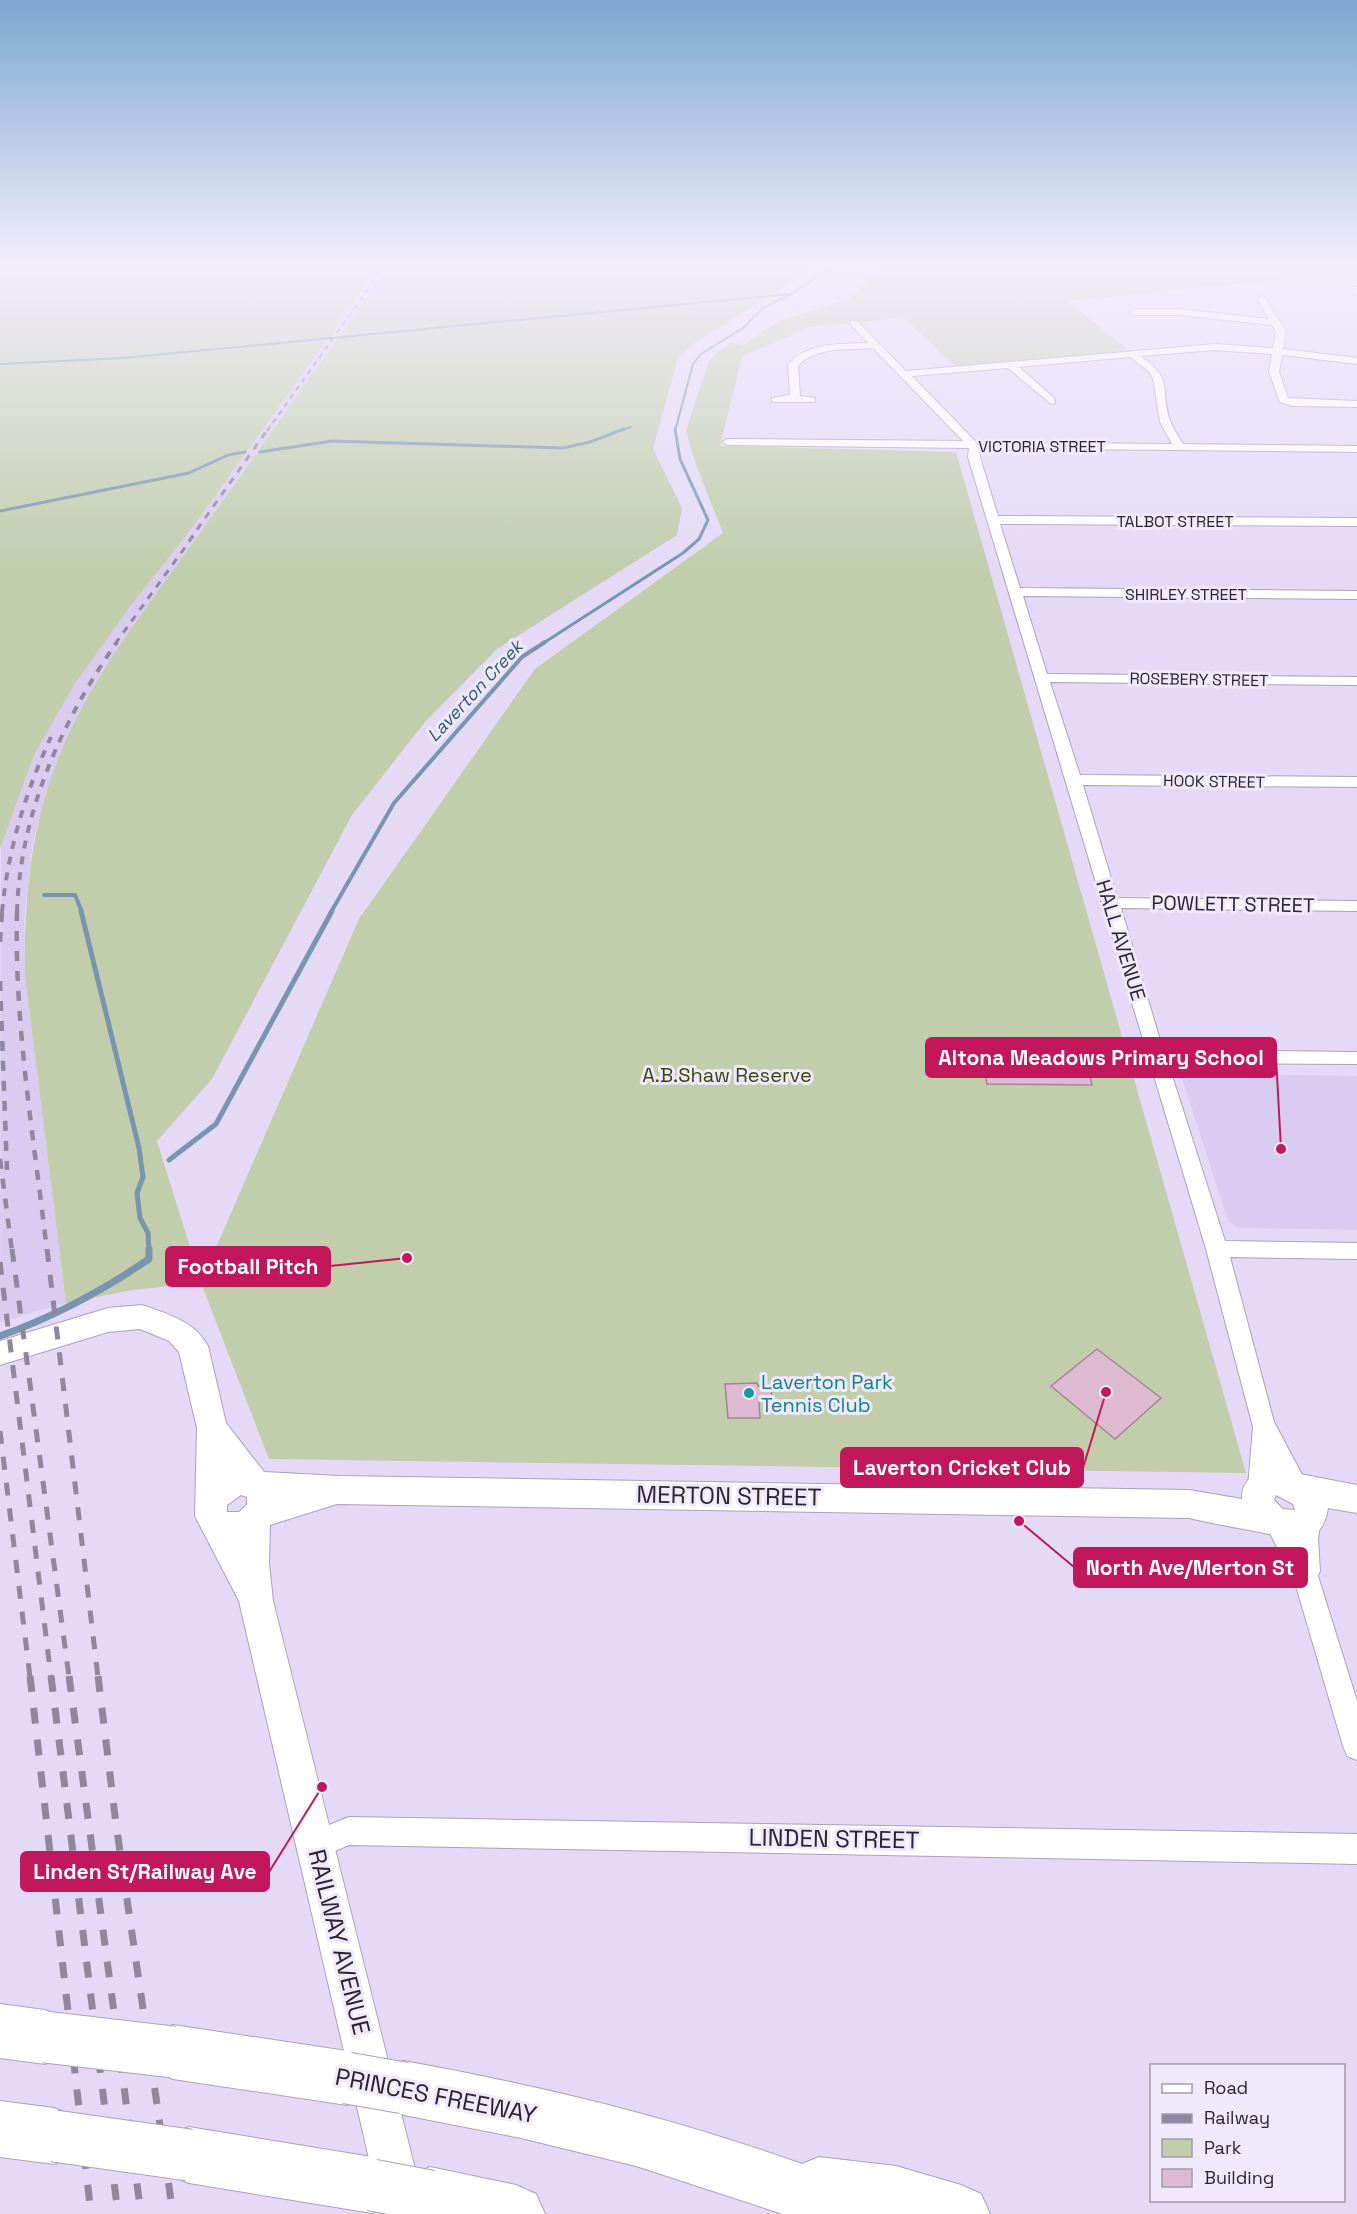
<svg xmlns="http://www.w3.org/2000/svg" width="1357" height="2214" viewBox="0 0 1357 2214" font-family="'Space Grotesk',sans-serif">
	<style>
		.built { fill: #daccf1 }
		.green { fill: #c1cdab }
		.lines { fill: none; stroke-linecap: round; stroke-linejoin: round }
		.stream-far4 { stroke: #7994af; stroke-width: 2 }
		.stream-far3 { stroke: #7994af; stroke-width: 3 }
		.stream-far2 { stroke: #7994af; stroke-width: 4 }
		.stream-far1 { stroke: #7994af; stroke-width: 5 }
		.stream { stroke: #7994af; stroke-width: 7 }
		.building { fill: #ddbad0; stroke: #a18597; stroke-width: 1.5 }
		.minor-casing { stroke: #aba1bd; stroke-width: 2 }
		.tertiary-casing { stroke: #aba1bd; stroke-width: 2 }
		.motorway-casing { stroke: #aba1bd; stroke-width: 2 }
		.minor { fill: #fff; fill-rule: evenodd }
		.tertiary { fill: #fff; fill-rule: evenodd }
		.motorway { fill: #fff; fill-rule: evenodd }
		.rail-far5 { stroke: #8e879d; stroke-width: 2; stroke-dasharray: 5 5; stroke-linecap: butt }
		.rail-far4 { stroke: #8e879d; stroke-width: 3; stroke-dasharray: 7 7; stroke-linecap: butt }
		.rail-far3 { stroke: #8e879d; stroke-width: 4; stroke-dasharray: 8 8; stroke-linecap: butt }
		.rail-far2 { stroke: #8e879d; stroke-width: 4.5; stroke-dasharray: 10 10; stroke-linecap: butt }
		.rail-far1 { stroke: #8e879d; stroke-width: 5; stroke-dasharray: 13 13; stroke-linecap: butt }
		.rail { stroke: #8e879d; stroke-width: 7; stroke-dasharray: 16 16; stroke-linecap: butt }
		.motorway-bridge-casing { stroke: #aba1bd; stroke-width: 53; stroke-linecap: butt }
		.motorway-bridge { stroke: #fff; stroke-width: 51 }
		.culture-dot { fill: #0f9aa8; stroke: #f0e9fc; stroke-width: 2 }
		.labels { text-anchor: middle; stroke-width: 6; stroke-linejoin: round; paint-order: stroke }
		.far-street-label { font-size: 16px; fill: #292530; stroke: #f0e9fc }
		.far-water-label { font-size: 18px; font-style: italic; fill: #2c577d; stroke: #f0e9fc }
		.street-label { font-size: 20px; fill: #292530; stroke: #f0e9fc }
		.park-label { font-size: 20px; fill: #35440b; stroke: #f0e9fc }
		.culture-label { font-size: 20px; fill: #0d838f; stroke: #f0e9fc; text-anchor: start }
		.near-street-label { font-size: 24px; fill: #292530; stroke: #f0e9fc }
		.leader { fill: none; stroke: #c2185b; stroke-width: 2 }
		.callout-dot { fill: #c2185b; stroke: #f0e9fc; stroke-width: 2 }
		.callout { fill: #c2185b; stroke: #c2185b; stroke-width: 2 }
		.callout-label { font-size: 21px; text-anchor: middle; font-weight: bold; fill: #fff }
	</style>
	<rect width="100%" height="100%" fill="#e4daf8"/>
	<!-- built -->
	<path class="built" d="M383 261H392L343 330 335 333 334 329Z
		M329 340H335V342L172 572 93 690 56 764 49 785 35 833 31 856 24 921 25 976 66 1303 0 1322 1 842 34 755 74 685 132 604 189 532 322 347Z
		M1187 1073 1357 1076V1230L1239 1228 1228 1221 1182 1078Z"/>
	<!-- green -->
	<path class="green" d="M0 261H383L334 329 335 333 322 347 189 532 132 604 74 685 34 755 0 848Z
		M392 261H826L695 343 678 357 653 449 682 508 677 535 497 649 425 722 352 815 212 1079 157 1141 201 1282 359 919 535 669 723 533 696 465 686 431 708 363 718 351 732 342 743 345 777 322 851 298 886 261H1357V272L1067 301 1130 351 955 366 904 318 810 327 742 357 720 446 956 452 1246 1473 269 1459 201 1283 132 1290 66 1303 25 976C24 902 30 831 57 762 89 678 150 604 201 531 266 441 328 351 392 261Z"/>
	<g class="lines">
		<!-- stream-far4 -->
		<path class="stream-far4" d="M0 364 123 358 790 294
			M620 431 631 427
			M675 431 693 364 701 354 743 328 763 308 793 293 840 261"/>
		<!-- stream-far3 -->
		<path class="stream-far3" d="M260 452 332 441 563 448 590 442 624 429
			M0 511 189 473 228 455 245 452
			M542 644 683 553 699 539 708 520 680 459 675 429"/>
		<!-- stream-far2 -->
		<path class="stream-far2" d="M44 895H75L82 912
			M331 912 394 803 522 657 545 642"/>
		<!-- stream-far1 -->
		<path class="stream-far1" d="M81 911 139 1148 143 1177 137 1193 140 1218 148 1233 149 1251
			M169 1160 216 1124 332 911"/>
		<!-- stream -->
		<path class="stream" d="M0 1336C54 1317 102 1291 149 1259V1249"/>
	</g>
	<!-- building -->
	<path class="building" d="M982 1054 1085 1055 1092 1085 987 1084Z
		M1097 1349 1161 1398 1115 1439 1051 1386Z
		M757 1383 758 1386H771L772 1401 759 1402 760 1418H728L725 1384Z"/>
	<g class="lines">
		<!-- minor casing -->
		<g class="minor-casing">
			<path id="minor" d="M1352 287H1357V295L1353 292Z
				M1261 296 1264 297 1286 331 1283 349 1357 358V364L1282 355 1279 372 1288 398 1357 401V407L1292 406 1280 402 1269 372 1272 354 1215 350 1141 356C1177 383 1158 390 1171 423 1174 430 1179 437 1183 444L1357 446V452L979 448 980 457 998 516 1357 518V526L1000 524 1020 588 1357 591V599L1023 596 1047 674 1357 677V685L1050 682 1080 775 1357 777V787L1083 785 1117 898 1357 901V911L1121 908 1163 1050 1357 1052V1064L1168 1063 1225 1241 1357 1243V1259L1230 1257 1274 1422 1308 1486 1305 1494 1296 1497 1287 1494 1275 1469 1269 1495 1260 1498 1251 1495 1248 1487 1253 1427 1206 1249 987 520 968 457 969 448 727 445 722 442 727 439 963 441 873 348C849 350 816 346 798 366L800 396 815 398V402H772V398L790 395 788 365C806 342 841 344 868 343L851 325V321H857L906 371 1215 344 1273 348 1276 331 1272 325 1180 315H1135L1130 312 1135 309H1180L1269 319 1257 299ZM1130 357 1149 372 1153 378 1160 422 1172 444 976 442 912 376 1008 368 1051 404 1055 403V399L1019 367Z
				M1309 1508 1318 1511 1321 1519 1318 1539 1320 1571 1318 1576 1357 1701V1760L1347 1756 1343 1746 1296 1586 1265 1523 1268 1515 1277 1512 1286 1515 1294 1531 1300 1511Z
				M349 1817 1357 1834V1864L349 1845 314 1860 304 1855 299 1845 304 1835Z"/>
		</g>
		<!-- tertiary casing -->
		<g class="tertiary-casing">
			<path id="tertiary" d="M142 1305C166 1313 196 1322 208 1346L226 1423 264 1472 340 1476 1189 1490 1242 1499C1241 1480 1256 1472 1272 1466L1300 1474 1357 1485V1513L1328 1508C1321 1554 1284 1536 1254 1531 1232 1527 1211 1523 1189 1518L337 1504 270 1525 269 1563 273 1601 422 2197 416 2213 388 2214 384 2213 378 2197 239 1601 195 1516 197 1428 179 1352 169 1341 140 1329 108 1332 0 1365V1341L108 1308ZM241 1495 247 1497V1505L239 1512H227V1505ZM1276 1495 1293 1504 1295 1510 1283 1509 1274 1500Z"/>
		</g>
		<!-- motorway casing -->
		<g class="motorway-casing">
			<path id="motorway" d="M0 2004 45 2010 64 2018 72 2037 64 2056 45 2064 0 2058Z
				M173 2025 347 2051 366 2059 374 2078 366 2097 347 2105 173 2079 154 2071 146 2052 154 2033Z
				M404 2061C542 2086 670 2117 802 2164L819 2157 896 2166 961 2185 981 2194 990 2214H783L636 2166 521 2138 404 2115 385 2107 377 2088 385 2069Z
				M0 2101 54 2108 74 2116 82 2136 74 2156 54 2164 0 2157Z
				M189 2127 372 2157 392 2165 400 2185 392 2205 372 2213 189 2183 169 2175 161 2155 169 2135Z
				M430 2167 516 2185 536 2194 545 2214H409L401 2196 410 2176Z"/>
		</g>
		<!-- minor -->
		<use href="#minor" class="minor"/>
		<!-- tertiary -->
		<use href="#tertiary" class="tertiary"/>
		<!-- motorway -->
		<use href="#motorway" class="motorway"/>
		<!-- rail-far5 -->
		<path class="rail-far5" d="M267 431 388 261"/>
		<!-- rail-far4 -->
		<path class="rail-far4" d="M189 541 268 429
			M115 644 194 535"/>
		<!-- rail-far3 -->
		<path class="rail-far3" d="M2 912C8 850 25 793 51 737
			M17 912C20 814 61 722 117 642"/>
		<!-- rail-far2 -->
		<path class="rail-far2" d="M17 911C14 1025 34 1138 47 1251
			M0 942 2 911
			M0 981 7 1170
			M0 1159 12 1251"/>
		<!-- rail-far1 -->
		<path class="rail-far1" d="M12 1249 69 1677
			M47 1249 98 1677
			M0 1262 51 1677
			M0 1431 30 1677"/>
		<!-- rail -->
		<path class="rail" d="M30 1676 91 2214
			M51 1676 118 2214
			M69 1676 141 2214
			M98 1676 116 1824 173 2214"/>
		<!-- motorway-bridge casing -->
		<g class="motorway-bridge-casing">
			<path id="motorway-bridge" d="M45 2037 173 2052
				M347 2078 404 2088
				M54 2136 189 2155
				M372 2185 430 2196"/>
		</g>
		<!-- motorway-bridge -->
		<use href="#motorway-bridge" class="motorway-bridge"/>
	</g>
	<!-- sky -->
	<linearGradient id="sky" x2="0" y2="1"><stop stop-color="#7ba7d1"/><stop offset="0.46" stop-color="#f3eefc"/><stop offset="1" stop-color="#f3eefc" stop-opacity="0"/></linearGradient>
	<rect width="1357" height="571" fill="url(#sky)"/>
	<!-- markers -->
	<circle class="culture-dot" cx="749" cy="1393" r="6"/>
	<g class="labels">
		<!-- far-street labels -->
		<g class="far-street-label">
			<text x="1042" y="452">VICTORIA STREET</text>
			<text x="1175" y="527">TALBOT STREET</text>
			<text x="1186" y="600">SHIRLEY STREET</text>
			<text transform="translate(1199 679) rotate(1)" y="6">ROSEBERY STREET</text>
			<text transform="translate(1214 781) rotate(1)" y="6">HOOK STREET</text>
		</g>
		<!-- far-water labels -->
		<g class="far-water-label">
			<text transform="translate(475 691) rotate(-47)" y="6">Laverton Creek</text>
		</g>
		<!-- street labels -->
		<g class="street-label">
			<text transform="translate(1233 904) rotate(1)" y="7">POWLETT STREET</text>
			<text transform="translate(1121 940) rotate(73)" y="7">HALL AVENUE</text>
		</g>
		<!-- park labels -->
		<g class="park-label">
			<text x="727" y="1082">A.B.Shaw Reserve</text>
		</g>
		<!-- culture labels -->
		<g class="culture-label">
			<text x="761" y="1389">Laverton Park<tspan x="761" dy="23">Tennis Club</tspan></text>
		</g>
		<!-- near-street labels -->
		<g class="near-street-label">
			<text transform="translate(729 1496) rotate(1)" y="8">MERTON STREET</text>
			<text transform="translate(834 1839) rotate(1)" y="8">LINDEN STREET</text>
			<text transform="translate(339 1942) rotate(76)" y="8">RAILWAY AVENUE</text>
			<text transform="translate(436 2096) rotate(11)" y="8">PRINCES FREEWAY</text>
		</g>
	</g>
	<!-- callouts -->
	<path class="leader" d="M1281 1149L1276 1057M407 1258L330 1266M1106 1392L1083 1468M1019 1521L1074 1567M322 1787L269 1872"/>
	<g class="callout-dot">
		<circle cx="1281" cy="1149" r="6"/>
		<circle cx="407" cy="1258" r="6"/>
		<circle cx="1106" cy="1392" r="6"/>
		<circle cx="1019" cy="1521" r="6"/>
		<circle cx="322" cy="1787" r="6"/>
	</g>
	<g class="callout">
		<rect x="926" y="1038" width="350" height="39" rx="6"/>
		<rect x="166" y="1247" width="164" height="39" rx="6"/>
		<rect x="841" y="1448" width="242" height="39" rx="6"/>
		<rect x="1074" y="1548" width="233" height="39" rx="6"/>
		<rect x="21" y="1852" width="248" height="39" rx="6"/>
	</g>
	<g class="callout-label">
		<text x="1101" y="1065">Altona Meadows Primary School</text>
		<text x="248" y="1274">Football Pitch</text>
		<text x="962" y="1475">Laverton Cricket Club</text>
		<text x="1190" y="1575">North Ave/Merton St</text>
		<text x="145" y="1879">Linden St/Railway Ave</text>
	</g>
	<!-- legend -->
	<rect x="1150" y="2064" width="195" height="138" fill="#f0e9fc" stroke="#a09baa" stroke-width="1.5"/>
	<rect x="1162" y="2084" width="30" height="9" fill="#ffffff" stroke="#a09baa" stroke-width="1.5"/>
	<text x="1204" y="2094" font-size="18" fill="#292530">Road</text>
	<rect x="1162" y="2114" width="30" height="9" fill="#8e879d" stroke="#a09baa" stroke-width="1.5"/>
	<text x="1204" y="2124" font-size="18" fill="#292530">Railway</text>
	<rect x="1162" y="2139" width="30" height="18" fill="#c1cdab" stroke="#a09baa" stroke-width="1.5"/>
	<text x="1204" y="2154" font-size="18" fill="#292530">Park</text>
	<rect x="1162" y="2169" width="30" height="18" fill="#ddbad0" stroke="#a09baa" stroke-width="1.5"/>
	<text x="1204" y="2184" font-size="18" fill="#292530">Building</text>
</svg>
